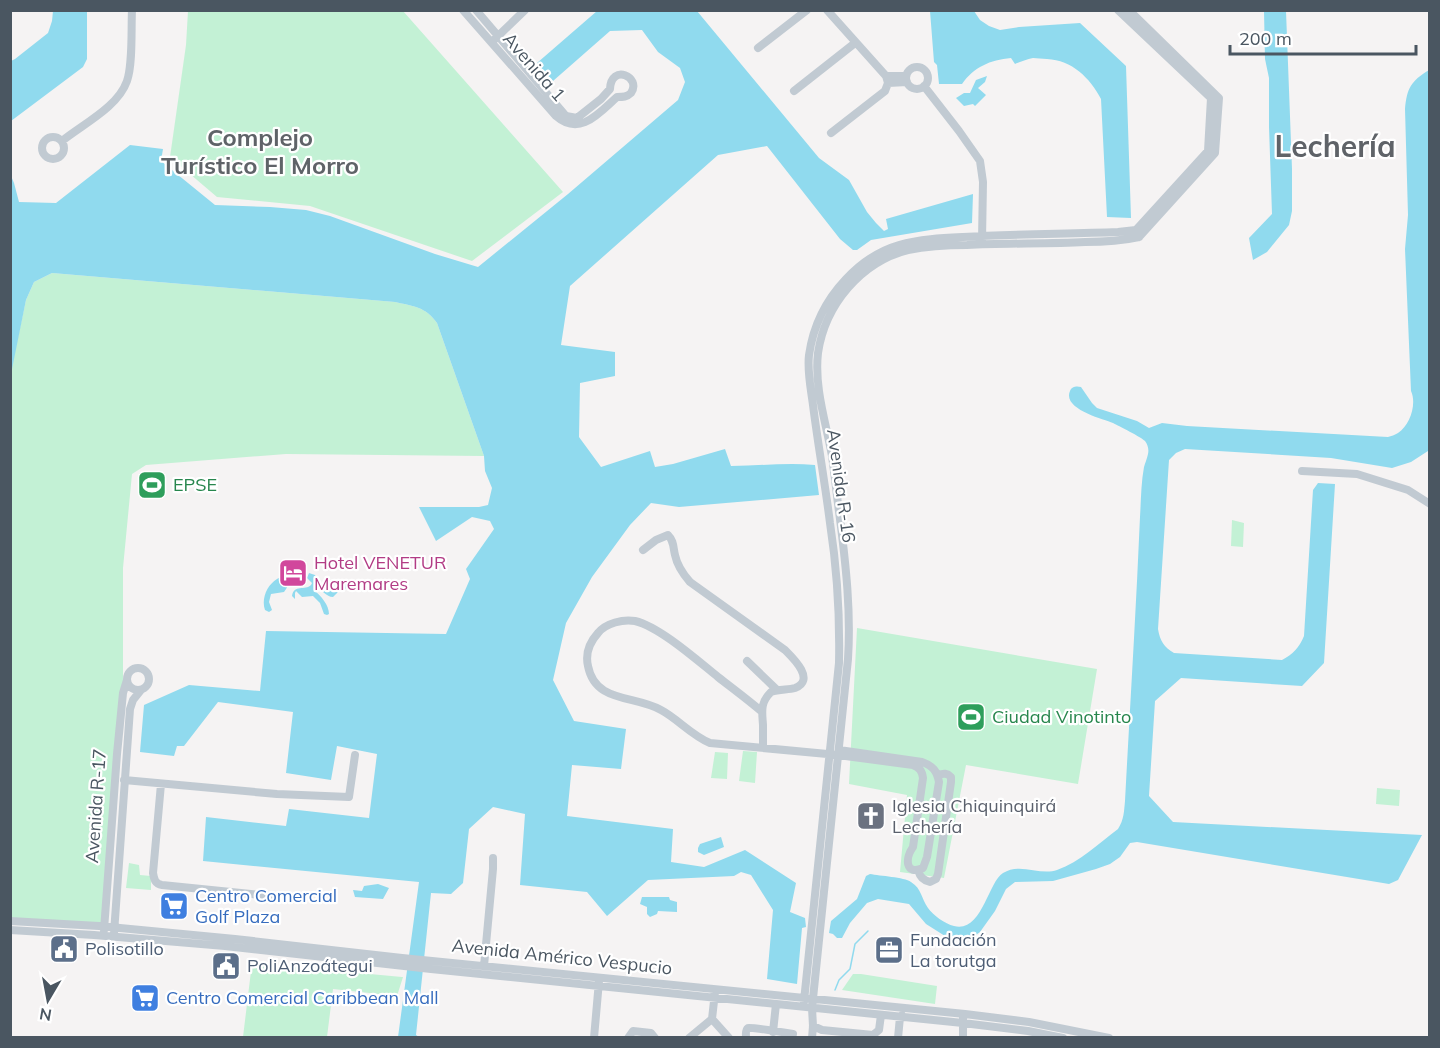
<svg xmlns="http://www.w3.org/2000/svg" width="1440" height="1048" viewBox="0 0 1440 1048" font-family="Mulish,sans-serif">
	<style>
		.green { fill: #c3f1d5 }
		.water { fill: #90daee }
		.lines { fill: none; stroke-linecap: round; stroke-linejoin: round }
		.stream { stroke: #90daee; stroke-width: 1.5 }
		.minor { stroke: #c1cad2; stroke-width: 8 }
		.labels { text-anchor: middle; stroke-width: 4.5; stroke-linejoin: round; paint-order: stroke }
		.street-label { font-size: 18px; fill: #4a5661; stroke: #fff }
		.leisure-label { font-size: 18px; fill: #27864d; stroke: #fff; text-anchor: start }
		.hotel-label { font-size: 18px; fill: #b23c85; stroke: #fff; text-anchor: start }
		.worship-label { font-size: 18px; fill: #5b616d; stroke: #fff; text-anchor: start }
		.shop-label { font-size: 18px; fill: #366cbe; stroke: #fff; text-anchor: start }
		.service-label { font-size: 18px; fill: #4e5e75; stroke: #fff; text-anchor: start }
		.district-label { font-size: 24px; font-weight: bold; fill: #5f6368; stroke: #fff }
		.town-label { font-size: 30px; font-weight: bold; fill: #5f6368; stroke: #fff }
	</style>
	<rect width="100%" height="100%" fill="#f5f3f3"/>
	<!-- green -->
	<path class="green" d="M188 11H403L563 192 472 261 310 206 217 197 170 157 186 45Z
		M52 273 395 302C413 306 426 307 437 323L484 456 286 454 146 465 132 474 123 568V681L104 926 11 921 10 374 26 300 34 282Z
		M1232 520 1244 523 1243 547 1231 546Z
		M857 628 1097 669 1078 784 966 765 944 878 900 872 907 795 849 784Z
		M743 751 757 752 755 783 739 781Z
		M715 752 728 753 727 779 711 778Z
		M1377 788 1400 790 1399 806 1376 804Z
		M129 863 139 865 140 875 151 876V890L126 888Z
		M252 963 402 977H403L397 996 333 989 327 1037H243Z
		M853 974H861L937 986 935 1004 842 990Z"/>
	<!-- water -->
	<path class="water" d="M53 11H87V59L83 67 11 121V61L15 59 48 33 52 21Z
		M597 11H697L819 158 849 180 867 212 876 223 884 231 888 229 886 219 973 194 972 223 871 240 857 250H853L840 239 767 146 718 155 570 286 561 345 615 352V376L580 383 579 437 601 467 650 451 655 467 673 464 725 449 731 466C759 466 787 462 815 465L819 495 679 507 651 503 630 525 592 577 566 623 553 680 574 721 626 729 621 769 572 765 567 816 673 829 671 862 704 867 745 850 796 883 790 912 805 918 806 927 802 928 797 984 767 979 773 910 751 875 741 872 734 876 648 880 607 916 587 892 520 885 525 814 493 807 469 829 463 883 451 894 431 893 416 1035 419 1037H398L419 882 203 861 206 817 286 826 289 809 369 818 377 754 337 746 331 780 286 773 293 712 218 702 184 746H177L174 756 140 752 144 705 189 685 260 691 266 631 446 634 470 579 466 569 494 529 490 521 472 517 436 541 419 507H479L488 505 492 488 485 471 484 456 437 323C426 307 413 306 395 302L52 273 34 282 26 300 11 374V176L14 183 19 202 56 203 130 145 163 149 161 161 215 205 270 207 306 210 330 216 435 254 478 267 568 194 678 100 685 82 680 68 658 52 642 30 610 31 553 81 537 63Z
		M930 11H974L980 20 989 26 1000 30 1019 27 1080 23 1126 66 1131 218 1107 217 1101 99C1090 78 1072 60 1047 59 1042 59 1037 58 1033 58 1027 59 1020 62 1015 64L1011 58C990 60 974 67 962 84H939L937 65 934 62Z
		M1264 11H1286L1292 169V211L1289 225 1267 252 1253 260 1249 238 1272 214 1269 127V78L1265 59Z
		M1429 70V448L1428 451 1411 462 1392 468 1331 458 1185 449 1176 453 1169 460 1158 629C1160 641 1164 647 1174 653L1282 660C1293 654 1299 648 1304 636L1313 490 1318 483 1335 484 1324 663 1302 686 1181 678 1155 701 1149 796 1173 822 1422 835 1398 880 1389 884 1137 842 1130 843 1120 857 1110 864 1096 869 1053 881 1015 882 1006 889 995 911 980 932 973 937 960 940 945 936 926 924 909 904 878 899 867 903 850 923 842 938H837L833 934 829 933 831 921 857 899 866 876 870 874C880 876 904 877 911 882 922 889 921 898 928 908 933 915 945 924 954 926 982 933 988 882 1003 873 1020 862 1040 876 1057 870 1080 862 1099 843 1118 829 1124 820 1124 811 1125 801 1130 706 1136 612 1140 517 1141 501 1141 483 1144 467 1145 463 1147 459 1148 454 1149 450 1148 445 1145 441 1141 437 1119 426 1113 423 1103 419 1062 409 1070 391 1072 386 1077 386 1081 387L1092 403 1097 408 1137 421 1149 428 1162 423 1187 426 1388 437C1391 436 1395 435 1398 433 1410 425 1417 404 1411 391L1405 249 1408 215 1405 109C1407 88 1411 81 1429 70Z
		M987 76 985 82 978 88 986 95 975 106 973 104 964 106 956 98 964 93H970L976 80Z
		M296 563H301L307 569 304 574H302L303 567 298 565C292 570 290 585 284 592L271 594 269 602 272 610 269 612 265 610C261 599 267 585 277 579 281 576 287 575 291 572 293 569 294 566 296 563Z
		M309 573 315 575 320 584 328 590H331C336 586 340 583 346 584L348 586 347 588 339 591 333 597C326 597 323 589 314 588V590C321 596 329 605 329 614L327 615 324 614 320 603 313 596 302 597 296 591 295 593V599L292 596C294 584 305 591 311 585L312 583 307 578Z
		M721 837 724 847 704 855 698 852V848L700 844Z
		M378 884 389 888 383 899 355 897 353 890 362 891 364 886Z
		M642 897H669L670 900 677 902V912L658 911 657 914 650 917 647 914V907L640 904Z"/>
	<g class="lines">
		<!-- stream -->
		<path class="stream" d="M835 990 839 980 850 969 855 944 868 931"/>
		<!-- minor -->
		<path class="minor" d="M463 10 556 116C580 137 599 113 617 97 623 97 627 97 631 93 642 77 611 63 610 89L601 99 577 118 566 116 476 10
			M827 10 886 76 888 83 885 91 831 133
			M1118 10 1211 98 1208 151 1136 230
			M1129 10 1219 98 1215 153 1139 237
			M495 39 525 10
			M758 48 807 10
			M906 78a11 11 0 1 1 22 0a11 11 0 1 1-22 0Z
			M886 76H906
			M888 83 907 82
			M924 86 959 131 980 161 983 182 982 240
			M794 91 855 43
			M42 148a11 11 0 1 1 22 0a11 11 0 1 1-22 0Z
			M62 141C83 124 118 107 127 81 133 64 131 29 132 10
			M1302 471 1357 474 1408 490 1430 504
			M643 550 656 540 668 535C674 541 673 547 675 555 677 565 683 574 690 582L785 650C793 658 816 680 795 688 788 690 779 689 771 692 760 703 762 711 763 725 763 732 763 740 763 747
			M747 661 777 690
			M127 679a11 11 0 1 1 22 0a11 11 0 1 1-22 0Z
			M761 711C747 699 732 688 718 677 698 661 660 627 635 621 623 619 606 623 598 633 589 643 585 653 588 666 595 703 634 695 661 710 678 719 691 735 710 743L838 755 913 765C920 768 922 771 923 778L913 847C905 858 905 876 923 868L927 857 939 782C937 771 933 766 922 762L839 750
			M124 780 277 794 349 797 355 755
			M161 784 153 873C154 879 155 884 162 885L272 896
			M918 870C920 877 923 880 930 882L936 879 938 874 951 782V777C947 773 944 773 938 775
			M10 921 99 926 235 939 402 958 965 1014 1029 1022 1109 1038
			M10 930 94 935 225 946 431 969 963 1023 1028 1031 1063 1038
			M104 930 117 754 123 693 127 680
			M114 933 130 709 133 700 141 690
			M484 966 493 869V858
			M804 1001 839 663C840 616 837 569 830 523 825 483 818 445 813 405 811 389 807 372 809 355 813 327 826 300 846 279 861 263 878 251 899 245 920 239 942 238 963 237 1014 234 1066 234 1118 232L1136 230
			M712 1019 729 1038
			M813 1026 822 1030 873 1035 879 1030 881 1015
			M773 1032 776 1004
			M594 1038 599 981
			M628 1038 633 1031 651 1033 655 1038
			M689 1038 712 1019 715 992
			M746 1038C746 1034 745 1030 748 1028 751 1027 787 1033 793 1034
			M812 1038 813 1026 812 1008 848 659C851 612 846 566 840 519 837 498 835 477 832 456 826 423 814 387 818 353 825 305 861 262 908 250 928 246 947 245 967 245 1006 243 1046 244 1085 242 1103 242 1121 241 1139 237
			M898 1038 900 1017 902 1015
			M963 1038V1017"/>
	</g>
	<!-- icons -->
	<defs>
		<g id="stadium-square" transform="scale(1.5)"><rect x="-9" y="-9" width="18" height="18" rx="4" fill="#2e9e5b" stroke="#fff"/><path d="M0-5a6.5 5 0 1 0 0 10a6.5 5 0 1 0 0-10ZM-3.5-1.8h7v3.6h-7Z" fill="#fff"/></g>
		<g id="hotel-square" transform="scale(1.5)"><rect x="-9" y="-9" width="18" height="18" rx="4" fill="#d1479c" stroke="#fff"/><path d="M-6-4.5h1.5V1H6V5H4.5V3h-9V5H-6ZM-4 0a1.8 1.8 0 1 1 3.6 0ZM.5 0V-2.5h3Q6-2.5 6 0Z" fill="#fff"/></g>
		<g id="church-square" transform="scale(1.5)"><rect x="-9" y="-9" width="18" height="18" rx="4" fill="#6b7280" stroke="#fff"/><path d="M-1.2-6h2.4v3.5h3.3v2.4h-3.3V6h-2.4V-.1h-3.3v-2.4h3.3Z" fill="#fff"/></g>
		<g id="supermarket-square" transform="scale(1.5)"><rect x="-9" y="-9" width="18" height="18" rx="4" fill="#3f7fe0" stroke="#fff"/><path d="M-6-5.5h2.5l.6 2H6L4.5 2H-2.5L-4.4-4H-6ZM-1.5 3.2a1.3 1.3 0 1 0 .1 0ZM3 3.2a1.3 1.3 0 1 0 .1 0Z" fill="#fff"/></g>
		<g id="civic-square" transform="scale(1.5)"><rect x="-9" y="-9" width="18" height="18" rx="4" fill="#5c6f8a" stroke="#fff"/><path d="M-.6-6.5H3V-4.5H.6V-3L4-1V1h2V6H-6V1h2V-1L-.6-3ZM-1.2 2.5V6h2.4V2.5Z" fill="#fff"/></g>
		<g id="office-square" transform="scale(1.5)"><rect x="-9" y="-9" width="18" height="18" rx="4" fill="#5c6f8a" stroke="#fff"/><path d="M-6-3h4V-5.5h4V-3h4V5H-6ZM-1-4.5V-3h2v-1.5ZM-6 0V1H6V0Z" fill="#fff"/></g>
	</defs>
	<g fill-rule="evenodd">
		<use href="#stadium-square" x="152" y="485"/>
		<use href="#hotel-square" x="293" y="573"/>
		<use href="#stadium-square" x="971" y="717"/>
		<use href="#church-square" x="871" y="816"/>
		<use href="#supermarket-square" x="174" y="906"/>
		<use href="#civic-square" x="64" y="949"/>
		<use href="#office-square" x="889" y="950"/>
		<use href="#civic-square" x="226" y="966"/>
		<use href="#supermarket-square" x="145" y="998"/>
	</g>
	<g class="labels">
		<!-- street labels -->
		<g class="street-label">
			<text transform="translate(534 67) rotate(49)" y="6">Avenida 1</text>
			<text transform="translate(841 486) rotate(82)" y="6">Avenida R-16</text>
			<text transform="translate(96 806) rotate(-86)" y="6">Avenida R-17</text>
			<text transform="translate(562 957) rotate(6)" y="6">Avenida Américo Vespucio</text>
		</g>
		<!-- leisure labels -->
		<g class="leisure-label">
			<text x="173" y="491">EPSE</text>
			<text x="992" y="723">Ciudad Vinotinto</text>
		</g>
		<!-- hotel labels -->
		<g class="hotel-label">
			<text x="314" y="569">Hotel VENETUR<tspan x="314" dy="21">Maremares</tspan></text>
		</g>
		<!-- worship labels -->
		<g class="worship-label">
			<text x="892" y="812">Iglesia Chiquinquirá<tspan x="892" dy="21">Lechería</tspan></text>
		</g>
		<!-- shop labels -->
		<g class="shop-label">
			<text x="195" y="902">Centro Comercial<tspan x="195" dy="21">Golf Plaza</tspan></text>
			<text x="166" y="1004">Centro Comercial Caribbean Mall</text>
		</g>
		<!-- service labels -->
		<g class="service-label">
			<text x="910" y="946">Fundación<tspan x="910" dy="21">La torutga</tspan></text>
			<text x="85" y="955">Polisotillo</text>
			<text x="247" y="972">PoliAnzoátegui</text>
		</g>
		<!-- district labels -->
		<g class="district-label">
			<text x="260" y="146">Complejo<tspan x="260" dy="28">Turístico El Morro</tspan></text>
		</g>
		<!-- town labels -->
		<g class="town-label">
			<text x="1335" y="157">Lechería</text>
		</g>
	</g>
	<!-- border -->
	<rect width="1440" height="1048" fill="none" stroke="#4a5661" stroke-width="24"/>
	<!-- north arrow -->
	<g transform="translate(48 1000) rotate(190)" stroke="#ffffff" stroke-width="4.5" paint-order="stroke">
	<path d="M0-4.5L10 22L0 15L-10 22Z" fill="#4a5661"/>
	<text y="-9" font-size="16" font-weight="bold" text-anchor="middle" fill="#4a5661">N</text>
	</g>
	<!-- scale -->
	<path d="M1230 45v9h186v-9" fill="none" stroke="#4a5661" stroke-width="3"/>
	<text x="1239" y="45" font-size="18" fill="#4a5661" stroke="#ffffff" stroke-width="4.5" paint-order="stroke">200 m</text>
</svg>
